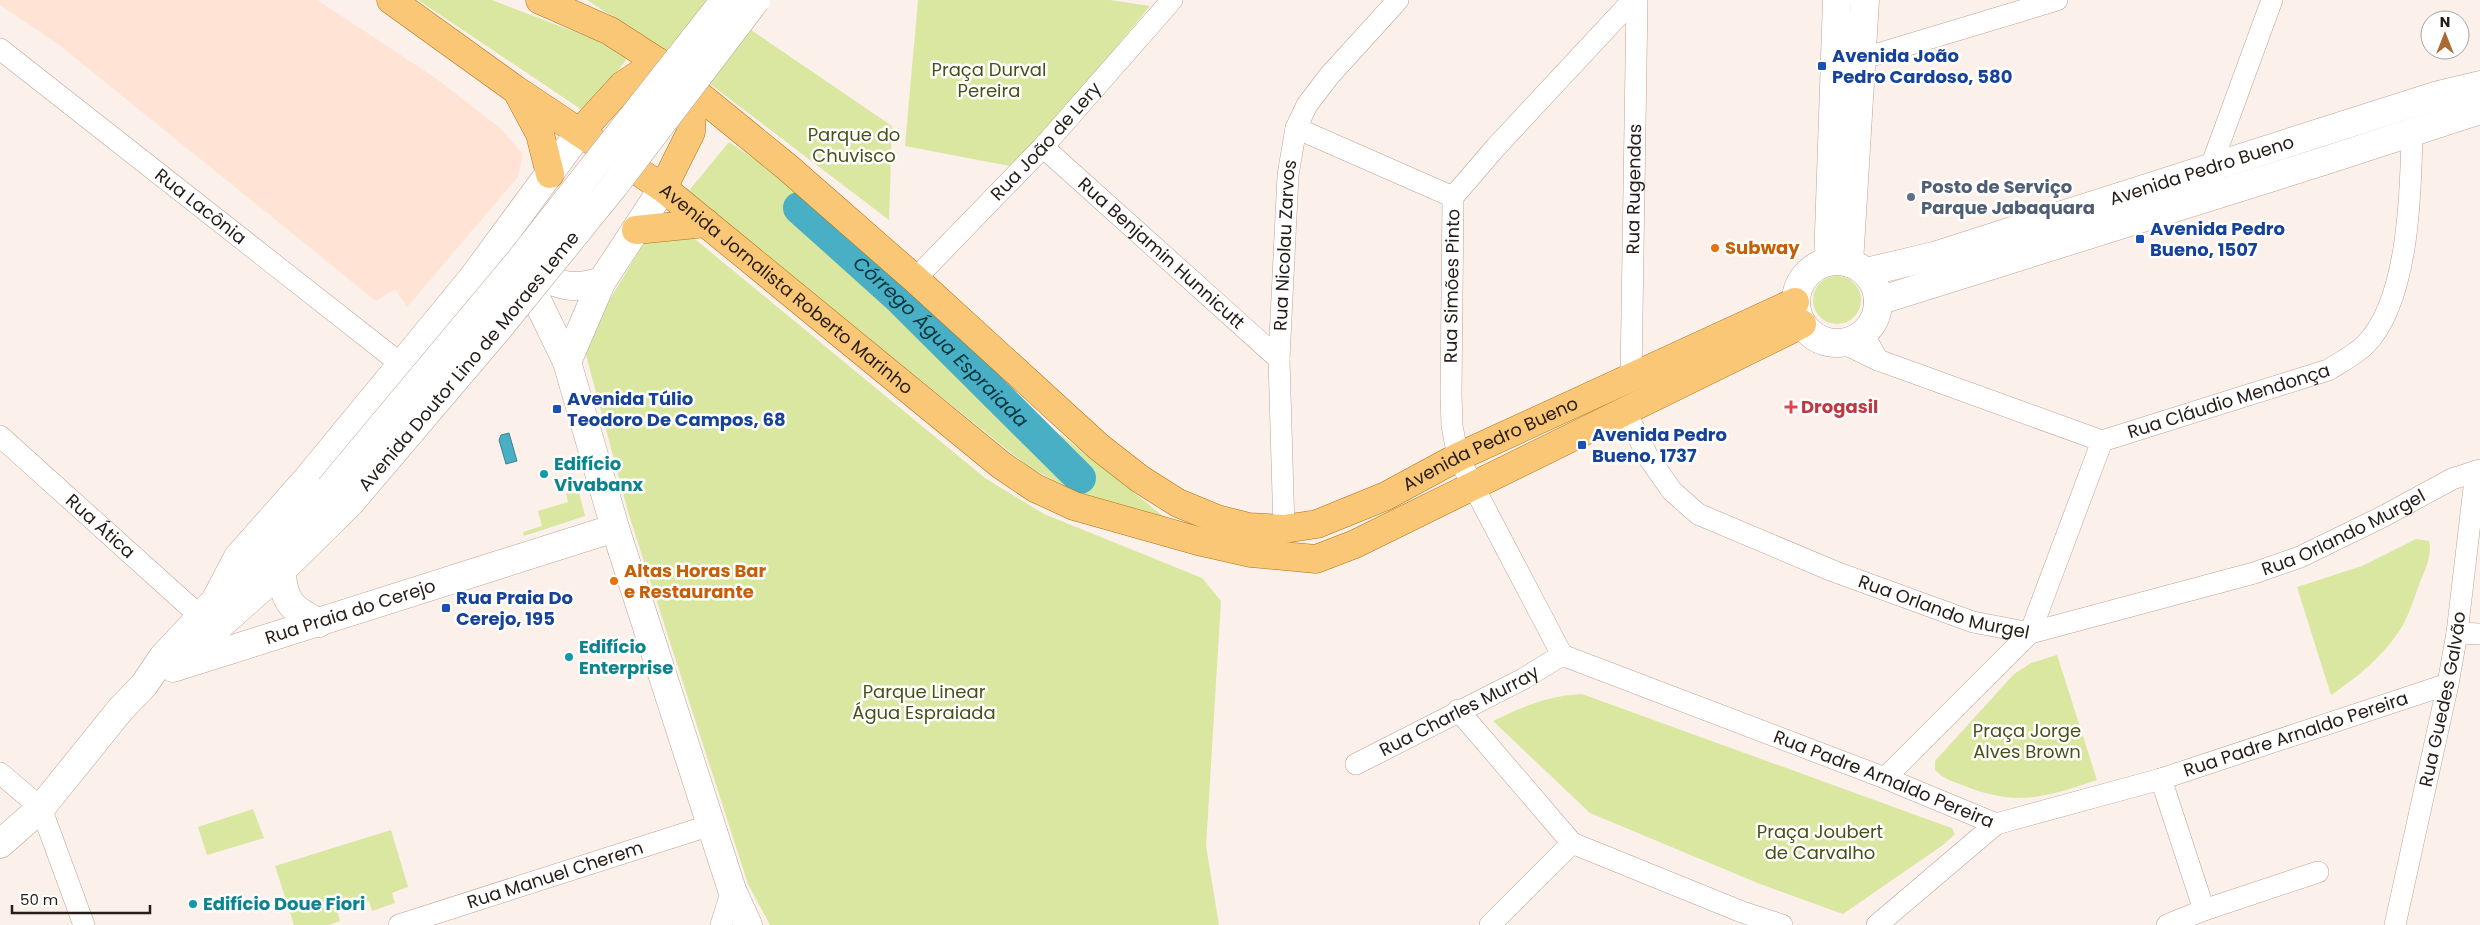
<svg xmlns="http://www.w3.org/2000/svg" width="2480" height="925" viewBox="0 0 2480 925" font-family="Poppins,sans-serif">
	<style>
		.built { fill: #ffe3d4 }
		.green { fill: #dae7a0 }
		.water { fill: #48afc5; stroke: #3e8391 }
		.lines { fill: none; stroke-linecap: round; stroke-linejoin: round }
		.river { stroke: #48afc5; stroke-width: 32 }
		.street-casing { stroke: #bca395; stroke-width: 22 }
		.secondary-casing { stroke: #bca395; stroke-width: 29 }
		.primary-casing { stroke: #ad731a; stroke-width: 29 }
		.street { stroke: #fff; stroke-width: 21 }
		.secondary { stroke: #fff; stroke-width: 28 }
		.primary { stroke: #f9c776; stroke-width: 28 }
		.secondary-bridge-casing { stroke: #bca395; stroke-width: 29; stroke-linecap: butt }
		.secondary-bridge { stroke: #fff; stroke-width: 28 }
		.transit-dot { fill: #1a4fb4; stroke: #fff; stroke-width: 2 }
		.service-dot { fill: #5c6f8a; stroke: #fff; stroke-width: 2 }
		.food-dot { fill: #e8710a; stroke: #fff; stroke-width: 2 }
		.health-dot { fill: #e0444e; stroke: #fff; stroke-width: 2 }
		.culture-dot { fill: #0f9aa8; stroke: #fff; stroke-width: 2 }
		.labels { text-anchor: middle; stroke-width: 5; stroke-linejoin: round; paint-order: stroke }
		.transit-label { font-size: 18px; font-weight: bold; fill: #164399; stroke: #fff; text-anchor: start }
		.park-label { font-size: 18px; fill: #485019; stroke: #fff }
		.street-label { font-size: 18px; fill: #261d18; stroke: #fff }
		.service-label { font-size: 18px; font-weight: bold; fill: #4e5e75; stroke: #fff; text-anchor: start }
		.food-label { font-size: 18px; font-weight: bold; fill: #c56008; stroke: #fff; text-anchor: start }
		.health-label { font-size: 18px; font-weight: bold; fill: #be3a42; stroke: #fff; text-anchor: start }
		.culture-label { font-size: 18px; font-weight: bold; fill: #0d838f; stroke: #fff; text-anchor: start }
		.water-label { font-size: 19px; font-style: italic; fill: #02343e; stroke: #fff }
	</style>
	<rect width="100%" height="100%" fill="#fbf0ea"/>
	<!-- built -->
	<path class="built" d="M0 0H317L434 77 500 128 523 154 518 177 407 307 395 289 376 301 58 44 0 5Z"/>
	<!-- green -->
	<path class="green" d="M418 0H492L596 40 625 56 626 60 585 112Z
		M587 0H711L710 2 892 126 889 220 672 55Z
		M918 0H1110L1150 6 1038 142 1015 167 905 146Z
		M729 142 809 197 793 218C892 300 981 393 1071 485L1089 470 1059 442 1060 434 1177 527C1126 510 1076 494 1029 467L687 193Z
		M690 235 985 478 1044 514 1202 578 1221 601 1206 846 1219 925H770L748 884 629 515 583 344 645 241Z
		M1813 300a24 24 0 1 1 48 0a24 24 0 1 1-48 0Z
		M578 489 585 516 524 536 523 532 542 526 538 511 568 502 566 493Z
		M2416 539 2429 541C2433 553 2425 571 2420 582 2415 596 2410 612 2403 625 2385 655 2359 676 2331 695L2297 587 2362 566Z
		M2057 655 2097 780C2046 797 2017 807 1965 786 1954 782 1943 779 1935 770V761L2014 674 2031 663Z
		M1582 694 1943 825 1952 828 1955 834 1943 845 1843 914 1760 884 1590 813 1493 721C1524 706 1547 696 1582 694Z
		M253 809 264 838 207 855 198 827Z
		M391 830 408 887 392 893 395 903 372 911 369 901 337 911 340 921 328 925H294L275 866Z"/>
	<!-- water -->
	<path class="water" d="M509 433 517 461 506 464 499 440 501 435Z"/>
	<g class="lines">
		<!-- river -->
		<path class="river" id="s1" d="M799 208 897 296 1080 478"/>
		<!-- street casing -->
		<g class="street-casing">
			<g id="street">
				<path id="s2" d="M1633 0 1496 147 1453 197 1451 394 1452 426 1458 457 1562 655 1885 778 1996 824 2161 779 2448 684"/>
				<path id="s3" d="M0 49 401 364"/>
				<path d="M1861 59 2057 0"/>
				<path d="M1296 128 1453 197"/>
				<path id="s4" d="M1043 147 1279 359"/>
				<path d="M2210 169 2272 0"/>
				<path id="s5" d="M915 279 1043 147 1172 0"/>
				<path d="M1863 334 1878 360"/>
				<path id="s6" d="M1843 343 1878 360 2102 441 2328 370C2341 362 2355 355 2366 344 2409 300 2411 190 2412 132"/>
				<path id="s7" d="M1631 378 1637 0"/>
				<path id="s8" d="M1626 412 1648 457 1672 491 1698 514 1833 571 1973 622 2030 633 2254 573 2300 557 2384 516 2452 479 2480 470"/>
				<path id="s9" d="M0 436 201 617"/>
				<path id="s10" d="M1284 529 1279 359 1288 175 1296 128 1307 105 1329 76 1398 0"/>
				<path d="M2457 633 2480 634"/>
				<path d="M1458 710 1572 843 1742 912 1782 925"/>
				<path id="s11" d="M1356 764 1523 679 1562 655"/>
				<path d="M0 773 41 808 84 925"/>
				<path d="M1885 778 2030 633 2102 441"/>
				<path d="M2161 779 2204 910"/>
				<path id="s12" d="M399 925 711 825"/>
				<path d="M721 925 732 890"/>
				<path d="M1490 925 1572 843"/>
				<path d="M1877 925 1996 824"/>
				<path d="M2167 925 2204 910 2318 872"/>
				<path id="s13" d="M2395 925 2448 684 2457 633 2476 471"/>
			</g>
		</g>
		<!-- secondary casing -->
		<g class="secondary-casing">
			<g id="secondary">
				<path d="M505 234 567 362 615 528 732 890 748 925"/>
				<circle cx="1837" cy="302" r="41"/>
				<path d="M1828 262 1837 0"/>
				<path d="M1849 263 1865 0"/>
				<path d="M525 271C557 283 568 292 602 281"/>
				<path id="s14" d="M1866 272 1934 256 2438 95 2480 85"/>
				<path d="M1878 301 2327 160 2480 110"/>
				<path d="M567 362 602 281 663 188"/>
				<path d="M281 571C285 604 291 608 319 623"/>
				<path d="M215 601 238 557 308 478 471 280 580 132"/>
				<path d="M184 657 281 571 350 503"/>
				<path id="s15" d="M173 668 615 528"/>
				<path d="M0 844 41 808 120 710 144 685 163 657 215 601 269 551 330 488"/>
			</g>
		</g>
		<!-- primary casing -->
		<g class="primary-casing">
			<g id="primary">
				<path id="s16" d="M391 0 516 90 663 188 1001 465 1035 488 1074 506 1198 541 1251 553 1316 559 1355 544 1802 324"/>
				<path id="s17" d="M540 0 610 31 658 62 787 167 915 279 1099 447 1140 479 1178 503 1217 519 1249 527 1284 529 1317 524 1386 496 1458 457 1795 302"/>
				<path d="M518 93 540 134 550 174"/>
				<path d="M580 132 623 85 658 62"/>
				<path d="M663 188 691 132 692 114 687 84"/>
				<path d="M636 230 706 223"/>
			</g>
		</g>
		<!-- street -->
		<use href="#street" class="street"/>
		<!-- secondary -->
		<use href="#secondary" class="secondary"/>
		<!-- primary -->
		<use href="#primary" class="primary"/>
		<!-- secondary-bridge casing -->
		<g class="secondary-bridge-casing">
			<g id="secondary-bridge">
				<path d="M330 488 521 259 725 0"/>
				<path id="s18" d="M350 503 498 329 614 186 756 0"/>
			</g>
		</g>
		<!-- secondary-bridge -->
		<use href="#secondary-bridge" class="secondary-bridge"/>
	</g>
	<!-- markers -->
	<g class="transit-dot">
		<rect x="1817" y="61" width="10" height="10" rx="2.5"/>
		<rect x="2135" y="234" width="10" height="10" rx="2.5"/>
		<rect x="552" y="404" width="10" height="10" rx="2.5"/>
		<rect x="1577" y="440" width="10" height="10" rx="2.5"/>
		<rect x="441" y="603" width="10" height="10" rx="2.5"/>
	</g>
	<circle class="service-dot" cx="1911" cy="197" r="5"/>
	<g class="food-dot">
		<circle cx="1715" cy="248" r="5"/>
		<circle cx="614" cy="581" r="5"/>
	</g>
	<path class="health-dot" d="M1788.5 399.5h5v5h5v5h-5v5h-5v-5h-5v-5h5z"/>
	<g class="culture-dot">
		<circle cx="544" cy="474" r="5"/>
		<circle cx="569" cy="657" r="5"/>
		<circle cx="193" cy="904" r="5"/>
	</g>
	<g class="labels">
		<!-- transit labels -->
		<g class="transit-label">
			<text x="1832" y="62">Avenida João<tspan x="1832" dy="21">Pedro Cardoso, 580</tspan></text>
			<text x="2150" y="235">Avenida Pedro<tspan x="2150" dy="21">Bueno, 1507</tspan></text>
			<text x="567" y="405">Avenida Túlio<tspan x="567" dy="21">Teodoro De Campos, 68</tspan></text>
			<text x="1592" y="441">Avenida Pedro<tspan x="1592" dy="21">Bueno, 1737</tspan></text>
			<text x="456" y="604">Rua Praia Do<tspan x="456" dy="21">Cerejo, 195</tspan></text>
		</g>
		<!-- park labels -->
		<g class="park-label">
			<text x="989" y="76">Praça Durval<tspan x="989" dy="21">Pereira</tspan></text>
			<text x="854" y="141">Parque do<tspan x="854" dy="21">Chuvisco</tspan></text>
			<text x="924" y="698">Parque Linear<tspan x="924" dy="21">Água Espraiada</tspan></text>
			<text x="2027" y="737">Praça Jorge<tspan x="2027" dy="21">Alves Brown</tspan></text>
			<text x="1820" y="838">Praça Joubert<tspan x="1820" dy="21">de Carvalho</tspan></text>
		</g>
		<!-- street labels -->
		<g class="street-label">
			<text dy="6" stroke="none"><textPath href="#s5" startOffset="190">Rua João de Lery</textPath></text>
			<text dy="6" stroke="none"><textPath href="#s14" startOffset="351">Avenida Pedro Bueno</textPath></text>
			<text dy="6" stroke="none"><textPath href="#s7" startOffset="189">Rua Rugendas</textPath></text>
			<text dy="6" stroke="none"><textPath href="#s3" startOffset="255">Rua Lacônia</textPath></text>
			<text dy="6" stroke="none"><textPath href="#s10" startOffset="284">Rua Nicolau Zarvos</textPath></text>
			<text dy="6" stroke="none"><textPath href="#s4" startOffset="159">Rua Benjamin Hunnicutt</textPath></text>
			<text transform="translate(1452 286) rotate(-89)" y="6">Rua Simões Pinto</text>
			<text dy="6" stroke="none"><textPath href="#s16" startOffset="490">Avenida Jornalista Roberto Marinho</textPath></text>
			<text dy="6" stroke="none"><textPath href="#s18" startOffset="185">Avenida Doutor Lino de Moraes Leme</textPath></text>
			<text dy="6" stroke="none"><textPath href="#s6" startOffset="410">Rua Cláudio Mendonça</textPath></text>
			<text dy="6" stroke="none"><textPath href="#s17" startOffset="1151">Avenida Pedro Bueno</textPath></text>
			<text dy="6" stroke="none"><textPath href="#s9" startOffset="135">Rua Ática</textPath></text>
			<text dy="6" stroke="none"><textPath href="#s8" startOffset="810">Rua Orlando Murgel</textPath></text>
			<text dy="6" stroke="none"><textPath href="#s8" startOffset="390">Rua Orlando Murgel</textPath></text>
			<text dy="6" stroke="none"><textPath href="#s15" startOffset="186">Rua Praia do Cerejo</textPath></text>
			<text dy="6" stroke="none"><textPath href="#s13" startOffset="231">Rua Guedes Galvão</textPath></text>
			<text dy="6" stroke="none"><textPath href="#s11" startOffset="116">Rua Charles Murray</textPath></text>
			<text dy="6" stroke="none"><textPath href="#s2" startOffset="1530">Rua Padre Arnaldo Pereira</textPath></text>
			<text dy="6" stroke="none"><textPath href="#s2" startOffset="1096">Rua Padre Arnaldo Pereira</textPath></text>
			<text dy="6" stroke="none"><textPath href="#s12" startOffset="164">Rua Manuel Cherem</textPath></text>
		</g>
		<!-- service labels -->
		<g class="service-label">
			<text x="1921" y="193">Posto de Serviço<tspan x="1921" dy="21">Parque Jabaquara</tspan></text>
		</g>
		<!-- food labels -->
		<g class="food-label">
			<text x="1725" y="254">Subway</text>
			<text x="624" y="577">Altas Horas Bar<tspan x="624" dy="21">e Restaurante</tspan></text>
		</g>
		<!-- health labels -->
		<g class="health-label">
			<text x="1801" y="413">Drogasil</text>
		</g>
		<!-- culture labels -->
		<g class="culture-label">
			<text x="554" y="470">Edifício<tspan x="554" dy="21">Vivabanx</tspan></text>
			<text x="579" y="653">Edifício<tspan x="579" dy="21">Enterprise</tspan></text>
			<text x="203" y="910">Edifício Doue Fiori</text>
		</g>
		<!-- water labels -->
		<g class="water-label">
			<text dy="7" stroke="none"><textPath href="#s1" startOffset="195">Córrego Água Espraiada</textPath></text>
		</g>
	</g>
	<!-- north arrow -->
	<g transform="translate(2445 35)"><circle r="24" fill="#ffffff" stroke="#a8a5a3"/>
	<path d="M0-4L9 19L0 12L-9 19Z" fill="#aa6a33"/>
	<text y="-8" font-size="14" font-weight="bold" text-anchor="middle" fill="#261d18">N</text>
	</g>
	<!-- scale -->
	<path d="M12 905v8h138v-8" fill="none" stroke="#261d18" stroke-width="2.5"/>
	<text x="20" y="905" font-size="15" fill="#261d18" stroke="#ffffff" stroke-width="4" paint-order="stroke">50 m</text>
</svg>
